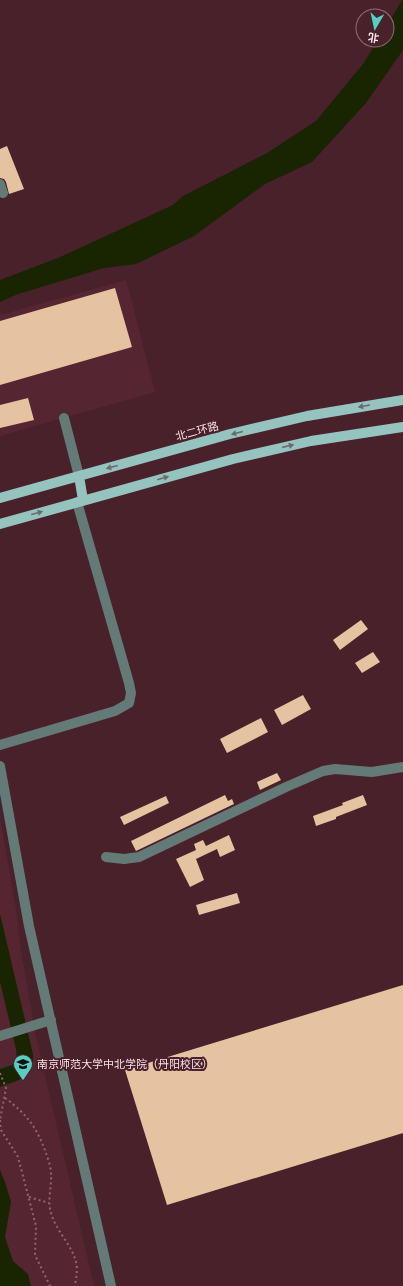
<svg xmlns="http://www.w3.org/2000/svg" width="403" height="1286" viewBox="0 0 403 1286" font-family="Bitter,'Noto Sans SC',serif">
	<style>
		.built { fill: #552632 }
		.water { fill: #192401 }
		.building { fill: #e5c2a0 }
		.lines { fill: none; stroke-linecap: round; stroke-linejoin: round }
		.path { stroke: #8c6971; stroke-width: 2; stroke-dasharray: 2 3; stroke-linecap: butt }
		.minor { stroke: #637a76; stroke-width: 10 }
		.major { stroke: #95c4be; stroke-width: 10 }
		.oneway { fill: #6b6a6d }
		.labels { text-anchor: middle; stroke-width: 4; stroke-linejoin: round; paint-order: stroke }
		.street-label { font-size: 11px; fill: #fce1e6; stroke: #48212a }
		.poi-label { font-size: 11px; fill: #fce1e6; stroke: #48212a; text-anchor: start }
	</style>
	<rect width="100%" height="100%" fill="#48212a"/>
	<!-- built -->
	<path class="built" d="M126 280 155 392 0 436V315Z
		M0 818 17 915 20 944 36 1037 94 1286H0Z"/>
	<!-- water -->
	<path class="water" d="M402 0H403V50L366 103 312 162 265 184 194 236 136 264 104 268 18 294 0 302V280L58 258 173 205 183 196 267 153 316 121 363 64 378 40H387V26Z
		M0 914 33 1054C33 1058 33 1066 31 1070 26 1080 9 1083 0 1087V1069L12 1065 17 1059 16 1049 0 982Z
		M0 1170 5 1182 11 1202 5 1237 13 1261 28 1274 31 1286H0Z"/>
	<!-- building -->
	<path class="building" d="M7 146 24 189 9 194 6 182 4 179 0 178V149Z
		M115 288 132 347 0 385V321Z
		M28 398 34 420 0 428V405Z
		M361 620 368 629 340 650 333 640Z
		M373 652 380 662 362 673 355 663Z
		M303 695 311 709 282 725 274 710Z
		M261 718 268 732 227 753 220 739Z
		M277 773 281 780 260 790 257 782Z
		M225 795 228 801 232 799 234 804 136 851 131 841Z
		M363 795 367 805 336 817V819L316 826 313 816 343 805 342 803Z
		M166 796 169 803 124 825 120 817Z
		M229 835 235 850 220 857 217 849 196 859 204 880 190 887 176 859 196 850 194 844 203 840 206 846Z
		M237 893 240 903 199 915 196 905Z
		M403 985V1133L167 1205 125 1070Z"/>
	<g class="lines">
		<!-- path -->
		<path class="path" d="M0 1073 6 1088 0 1120
			M5 1098C27 1114 37 1128 46 1153 48 1159 51 1167 51 1174 52 1186 47 1201 51 1213 56 1231 72 1245 76 1262 78 1269 76 1278 75 1286
			M0 1120 1 1130 18 1157 36 1226 35 1255 50 1286
			M29 1197 49 1203"/>
		<!-- minor -->
		<path class="minor" d="M0 184 3 193
			M64 418 79 476
			M0 745 115 711 129 703 131 693 129 683 77 502
			M0 766 29 926 111 1286
			M106 857 124 859 139 857 286 787 323 771 335 769 372 772 403 767
			M0 1036 51 1020"/>
		<!-- major -->
		<path class="major" d="M79 476 83 500
			M0 498 230 434 307 416 403 400
			M0 524 233 459 311 441 403 427"/>
	</g>
	<!-- one-way arrows -->
	<defs><path id="oneway-solid" d="M-6-.8H1V-3.2L6.5 0L1 3.2V.8H-6Z"/></defs>
	<g class="oneway">
		<use href="#oneway-solid" transform="translate(364 406) rotate(170)"/>
		<use href="#oneway-solid" transform="translate(237 433) rotate(166)"/>
		<use href="#oneway-solid" transform="translate(288 446) rotate(-13)"/>
		<use href="#oneway-solid" transform="translate(112 467) rotate(165)"/>
		<use href="#oneway-solid" transform="translate(163 478) rotate(-16)"/>
		<use href="#oneway-solid" transform="translate(37 513) rotate(-15)"/>
	</g>
	<!-- icons -->
	<defs>
		<g id="university-pin" transform="scale(1)"><path d="M0 17L-7.5 6A9.5 9.5 0 1 1 7.5 6Z" fill="#57cec1" stroke="#48212a"/><path d="M0-5L7-2L0 1L-7-2ZM-4 1L0 2.5L4 1V4Q0 6-4 4Z" fill="#111"/></g>
	</defs>
	<g fill-rule="evenodd">
		<use href="#university-pin" x="23" y="1064"/>
	</g>
	<g class="labels">
		<!-- street labels -->
		<g class="street-label">
			<text transform="translate(197 431) rotate(-15)" y="4">北二环路</text>
		</g>
		<!-- poi labels -->
		<g class="poi-label">
			<text x="37" y="1068">南京师范大学中北学院（丹阳校区）</text>
		</g>
	</g>
	<!-- north arrow -->
	<g transform="translate(375 28) rotate(189)"><circle r="19" fill="#48212a" stroke="#906e75"/>
	<path d="M0-3L7 15L0 10L-7 15Z" fill="#57cec1"/>
	<text y="-6" font-size="11" font-weight="bold" text-anchor="middle" fill="#fce1e6">北</text>
	</g>
</svg>
